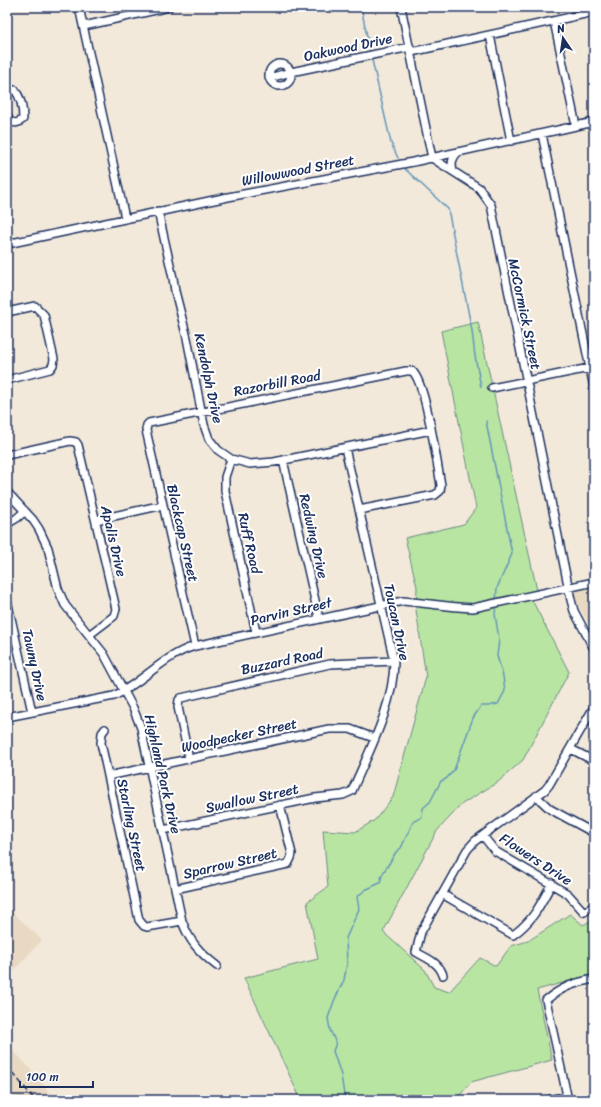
<svg xmlns="http://www.w3.org/2000/svg" width="601" height="1107" viewBox="0 0 601 1107" font-family="Sriracha,sans-serif">
	<style>
		.built { fill: #e9d9c2 }
		.green { fill: #b9e5a3; stroke: #6a8a80 }
		.lines { fill: none; stroke-linecap: round; stroke-linejoin: round }
		.stream { stroke: #6496b9; stroke-width: 1.5 }
		.minor-casing { stroke: #1b2f5e; stroke-width: 10 }
		.minor { stroke: #fff; stroke-width: 7 }
		.rail { stroke: #1b2f5e; stroke-width: 1.5; stroke-dasharray: 6 3; stroke-linecap: butt }
		.labels { text-anchor: middle; stroke-width: 4; stroke-linejoin: round; paint-order: stroke }
		.street-label { font-size: 14px; fill: #1b2f5e; stroke: #fff }
	</style>
	<rect width="100%" height="100%" fill="#f2e9db"/>
	<filter id="ink" filterUnits="userSpaceOnUse"><feTurbulence type="fractalNoise" baseFrequency=".025" numOctaves="2"/><feDisplacementMap in="SourceGraphic" scale="8" xChannelSelector="R" yChannelSelector="G"/><feConvolveMatrix kernelMatrix="1 2 1 2 8 2 1 2 1" color-interpolation-filters="sRGB"/></filter>
	<g filter="url(#ink)">
		<!-- built -->
		<path class="built" d="M594 582V633L570 591Z
			M11 911 42 940 7 978V916Z
			M7 1044 36 1075 55 1100H18L7 1085Z"/>
		<!-- green -->
		<path class="green" d="M478 322 538 595 532 600 569 672 523 760 498 782 462 804 437 831 383 932 425 970 434 987 449 992 480 958 496 966 511 946 528 941 570 914 583 925 594 919V974L537 990 552 1060 471 1082 456 1100H301L244 978 318 959 307 902 328 887 323 830 355 832 375 820 393 797 426 677 416 610 417 587 405 538 464 524 476 508 441 331Z"/>
		<g class="lines">
			<!-- stream -->
			<path class="stream" d="M361 7 370 51
				M372 60 391 143 398 158
				M405 169 448 209 472 331 475 356 481 387
				M486 421 512 554 497 588 496 600
				M348 1100 344 1095 341 1075 333 1051 336 1043 330 1030 328 1018 334 1001 344 980 347 964 346 938 359 909 357 897 365 890 380 883 382 875 396 852 401 848 413 822 422 817 423 808 430 802 441 781 446 779 454 770 473 718 481 706H488L498 704 505 691 503 676 497 656 499 639 495 614 496 606"/>
			<!-- minor casing -->
			<g class="minor-casing">
				<path id="minor" d="M79 7 125 218
					M401 7 432 158 479 188 491 205 571 600 574 611 594 649
					M554 21 576 126
					M84 26 169 7
					M490 35 511 141
					M411 52 594 12
					M269 75a11 11 0 1 1 22 0a11 11 0 1 1-22 0Z
					M269 78 291 72 410 47
					M7 93 9 91 15 90C21 98 23 109 23 119 18 123 16 124 9 121L7 115
					M542 134 594 388
					M453 171C451 163 452 158 458 152
					M158 211 173 278 175 291 187 338 204 425 209 439 218 450 231 459 250 464 274 462 431 430
					M7 244 228 197 413 162 594 122
					M7 312 35 306 44 315 54 359 53 365 50 369 7 380
					M492 388 594 367
					M7 455 70 441 76 442 78 445 116 609 114 616 89 635
					M231 459 225 477V491L256 632
					M283 460 319 618
					M7 492 33 520 39 529 48 548 58 589 65 605 104 654 133 708 141 728 182 921C189 941 200 953 217 966
					M96 520 163 505
					M7 524 17 518 25 511
					M7 600 32 712
					M195 646 146 430 147 425 149 423 406 371H412C426 382 437 464 441 485L440 491 435 495 359 510
					M7 717 114 696C142 683 164 655 195 646L403 601C426 603 449 607 473 608L594 582
					M105 729 102 733 101 743 139 920 144 926 147 927 182 921
					M571 749 594 761
					M189 759 178 707 179 700 181 698 330 664 394 661
					M108 776 329 729H350L374 738
					M536 796 550 809 594 833
					M163 830 315 798 343 795 352 791C369 751 394 705 394 661L345 448
					M483 836 495 851 568 894 584 912 594 906
					M175 889 288 864 291 858 292 854 280 805
					M442 894 513 935C534 920 540 905 552 883
					M443 975C439 962 426 958 416 952L421 932 467 850 475 841 545 790 549 785 594 707
					M549 1100 567 1096
					M568 1100 546 1000C562 987 574 983 594 979"/>
			</g>
			<!-- minor -->
			<use href="#minor" class="minor"/>
			<!-- rail -->
			<path class="rail" d="M7 1066 35 1100"/>
		</g>
	</g>
	<g class="labels">
		<!-- street labels -->
		<g class="street-label">
			<text transform="translate(348 47) rotate(-12)" y="5">Oakwood Drive</text>
			<text transform="translate(298 170) rotate(-11)" y="5">Willowwood Street</text>
			<text transform="translate(525 314) rotate(78)" y="5">McCormick Street</text>
			<text transform="translate(209 378) rotate(78)" y="5">Kendolph Drive</text>
			<text transform="translate(277 383) rotate(-11)" y="5">Razorbill Road</text>
			<text transform="translate(183 533) rotate(77)" y="5">Blackcap Street</text>
			<text transform="translate(314 536) rotate(77)" y="5">Redwing Drive</text>
			<text transform="translate(114 541) rotate(77)" y="5">Apalis Drive</text>
			<text transform="translate(250 543) rotate(77)" y="5">Ruff Road</text>
			<text transform="translate(291 611) rotate(-13)" y="5">Parvin Street</text>
			<text transform="translate(397 622) rotate(78)" y="5">Toucan Drive</text>
			<text transform="translate(282 661) rotate(-12)" y="5">Buzzard Road</text>
			<text transform="translate(35 665) rotate(78)" y="5">Tawny Drive</text>
			<text transform="translate(239 735) rotate(-12)" y="5">Woodpecker Street</text>
			<text transform="translate(163 774) rotate(77)" y="5">Highland Park Drive</text>
			<text transform="translate(252 798) rotate(-12)" y="5">Swallow Street</text>
			<text transform="translate(132 825) rotate(78)" y="5">Starling Street</text>
			<text transform="translate(536 859) rotate(33)" y="5">Flowers Drive</text>
			<text transform="translate(230 863) rotate(-13)" y="5">Sparrow Street</text>
		</g>
	</g>
	<!-- margin -->
	<rect width="601" height="1107" fill="none" stroke="#fff" stroke-width="24"/>
	<rect x="12" y="12" width="577" height="1083" fill="none" stroke="#1b2f5e" stroke-width="1.5" filter="url(#ink)"/>
	<!-- north arrow -->
	<g transform="translate(563 38) rotate(347)" stroke="#ffffff" stroke-width="3" paint-order="stroke">
	<path d="M0-3L7 15L0 10L-7 15Z" fill="#1b2f5e"/>
	<text y="-6" font-size="11" font-weight="bold" text-anchor="middle" fill="#1b2f5e">N</text>
	</g>
	<!-- scale -->
	<path d="M20 1081v6h73v-6" fill="none" stroke="#1b2f5e" stroke-width="2"/>
	<text x="26" y="1081" font-size="12" fill="#1b2f5e" stroke="#ffffff" stroke-width="3" paint-order="stroke">100 m</text>
</svg>
